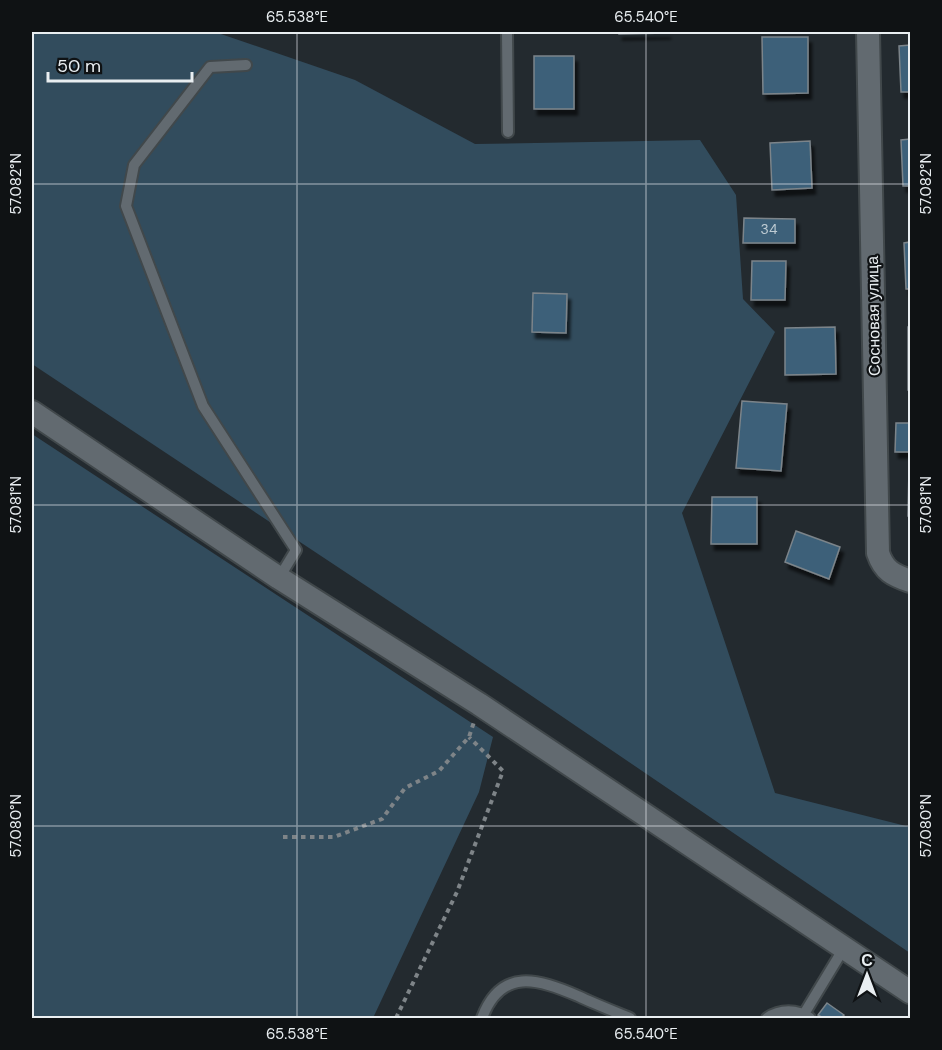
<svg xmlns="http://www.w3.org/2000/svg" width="942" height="1050" viewBox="0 0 942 1050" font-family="'DM Sans',sans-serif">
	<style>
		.green { fill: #324c5d }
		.building { fill: #3c6179; stroke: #7c848a; stroke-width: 1.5; filter: url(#shadow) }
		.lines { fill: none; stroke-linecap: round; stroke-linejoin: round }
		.lane-casing { stroke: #41484b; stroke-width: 14 }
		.street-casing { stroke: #41484b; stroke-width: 26 }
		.path { stroke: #7e8488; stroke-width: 4; stroke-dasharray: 4.5 4.5; stroke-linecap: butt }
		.lane { stroke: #626a70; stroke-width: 10 }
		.street { stroke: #626a70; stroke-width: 22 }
		.ticks { fill: none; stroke: #e9eef1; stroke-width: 1.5; stroke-opacity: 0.45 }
		.labels { text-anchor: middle; stroke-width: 4.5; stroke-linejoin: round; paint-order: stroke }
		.number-label { font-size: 14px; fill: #becbd3 }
		.street-label { font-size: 16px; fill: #e9eef1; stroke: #0f1214 }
		.neatline { fill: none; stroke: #e9eef1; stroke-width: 2 }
		.ticks-label { font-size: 15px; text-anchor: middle; fill: #e9eef1 }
	</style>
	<defs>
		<filter id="shadow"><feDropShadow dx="3.5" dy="6" stdDeviation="1.5" flood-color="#0009"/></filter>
	</defs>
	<rect width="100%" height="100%" fill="#232a2f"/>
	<!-- green -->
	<path class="green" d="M32 32H215L355 80 475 144 700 140 736 195 743 299 775 332 682 513 775 793 910 827V953L523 690 32 364Z
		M32 434 493 737 479 792 373 1018H32Z"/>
	<!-- building -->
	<path class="building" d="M619 32H667V33L619 34Z
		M762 37H808V93L763 94Z
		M910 45V92H901L899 46Z
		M534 56H574V109H534Z
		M910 139V186H903L901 140Z
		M810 141 812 188 772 190 770 143Z
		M744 218 795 219V243H743Z
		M910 242V289H906L904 243Z
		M752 261H786L785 300H751Z
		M533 293 567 294 566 333 532 332Z
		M835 327 836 374 785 375V328Z
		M908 327H910V390H908Z
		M742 401 787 404 781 471 736 468Z
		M896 423H910V452H895Z
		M909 468H910V516H908Z
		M712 497H757V544H711Z
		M796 531 840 547 829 579 785 562Z
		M827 1003 844 1015 841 1018H823L818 1015Z"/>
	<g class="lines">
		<!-- lane casing -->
		<g class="lane-casing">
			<path id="lane" d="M507 32 508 132
				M246 65 210 67 134 165 126 206 203 406 296 550 279 578
				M804 1014 844 948
				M482 1018C501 967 538 979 578 996 595 1004 613 1011 630 1018
				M767 1018C780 1009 797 1009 810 1018"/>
		</g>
		<!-- street casing -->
		<g class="street-casing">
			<path id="street" d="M868 32 878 553C884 571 893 575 910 581
				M32 412 279 578 479 704 910 992"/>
		</g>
		<!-- path -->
		<path class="path" d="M283 837H334L382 819 405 788 439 771 469 737 474 722
			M396 1018 457 892 503 771 469 737"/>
		<!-- lane -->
		<use href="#lane" class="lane"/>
		<!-- street -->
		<use href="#street" class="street"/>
	</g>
	<!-- ticks -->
	<path class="ticks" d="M297 32V1018M646 32V1018M32 184H910M32 505H910M32 826H910"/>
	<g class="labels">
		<!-- number labels -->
		<g class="number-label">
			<text x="769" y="234">34</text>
		</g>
		<!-- street labels -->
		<g class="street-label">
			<text transform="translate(873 316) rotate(-91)" y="6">Сосновая улица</text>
		</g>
	</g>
	<!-- border -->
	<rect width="942" height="1050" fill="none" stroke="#0f1214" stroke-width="66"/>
	<!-- north arrow -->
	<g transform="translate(867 975)" stroke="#0f1214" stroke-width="4.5" paint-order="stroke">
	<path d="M0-4.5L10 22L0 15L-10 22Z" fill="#e9eef1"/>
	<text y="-9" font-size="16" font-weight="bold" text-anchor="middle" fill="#e9eef1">С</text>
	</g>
	<!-- scale -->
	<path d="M48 72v9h144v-9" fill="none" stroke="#e9eef1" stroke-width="3"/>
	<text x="57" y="72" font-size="18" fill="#e9eef1" stroke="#0f1214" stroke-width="4.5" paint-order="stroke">50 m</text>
	<rect x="33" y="33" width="876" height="984" class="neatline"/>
	<g class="ticks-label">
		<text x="297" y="22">65.538°E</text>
		<text x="646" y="22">65.540°E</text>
		<text transform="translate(16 184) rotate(-90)" y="5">57.082°N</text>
		<text transform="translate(926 184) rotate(-90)" y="5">57.082°N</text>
		<text transform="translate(16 505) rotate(-90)" y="5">57.081°N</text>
		<text transform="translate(926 505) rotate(-90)" y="5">57.081°N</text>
		<text transform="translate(16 826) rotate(-90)" y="5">57.080°N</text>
		<text transform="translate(926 826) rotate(-90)" y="5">57.080°N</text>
		<text x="297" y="1039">65.538°E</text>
		<text x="646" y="1039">65.540°E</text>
	</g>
</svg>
